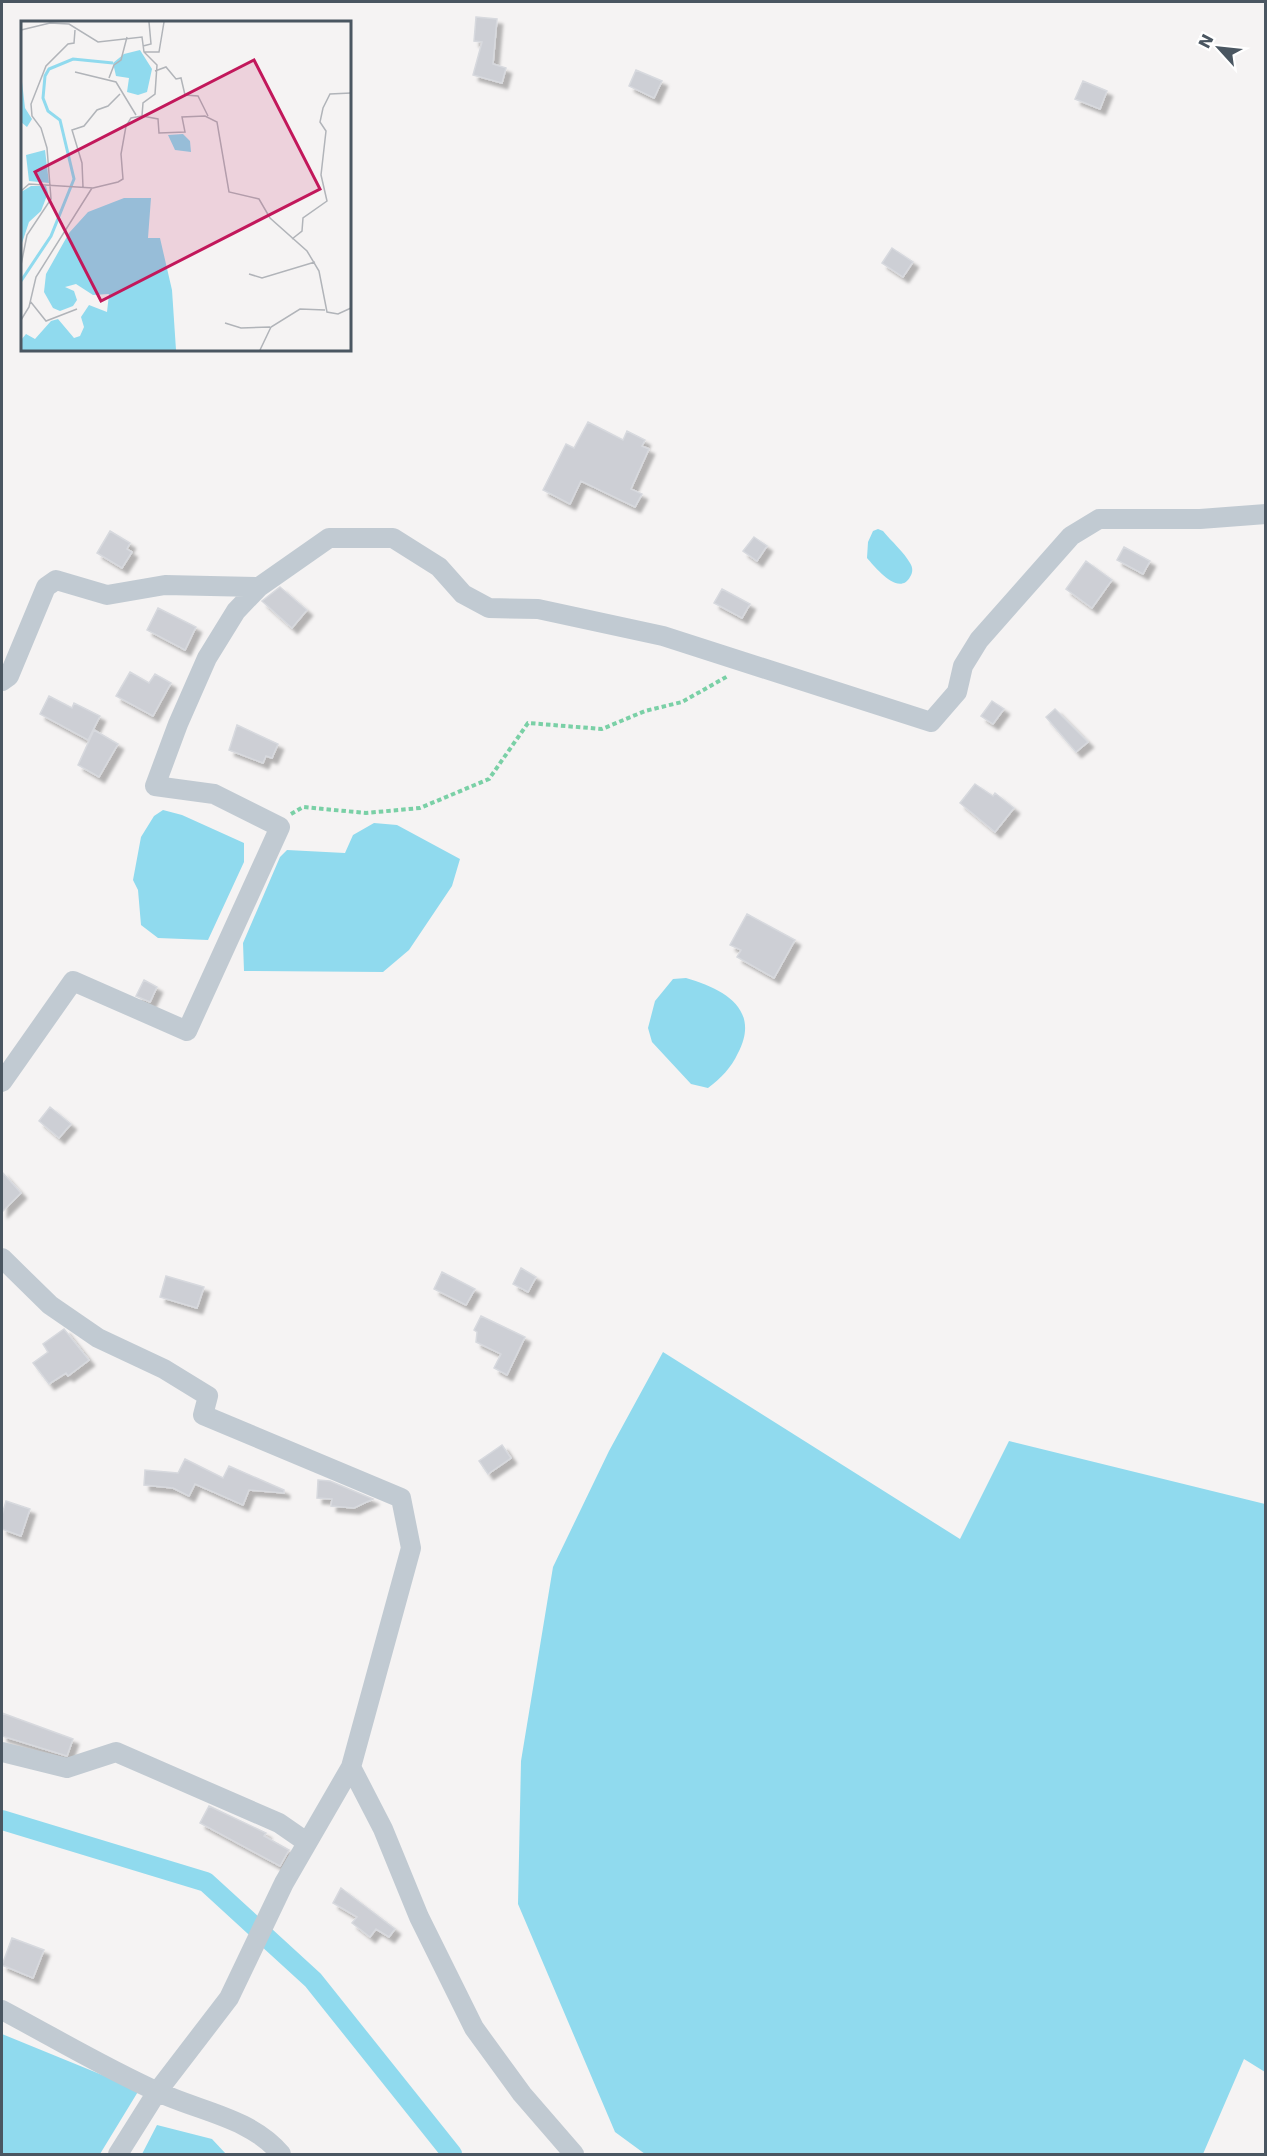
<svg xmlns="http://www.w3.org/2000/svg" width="1267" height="2156" viewBox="0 0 1267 2156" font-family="'DejaVu Sans',sans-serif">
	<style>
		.water { fill: #90daee }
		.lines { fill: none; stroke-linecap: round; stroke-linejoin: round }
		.canal { stroke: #90daee; stroke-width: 20 }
		.building { fill: #cdcfd5; stroke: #d7d9de; stroke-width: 1.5; filter: url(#shadow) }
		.path { stroke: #7ad0a6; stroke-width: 4; stroke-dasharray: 4.5 3; stroke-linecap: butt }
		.minor { stroke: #c1cad2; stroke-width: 20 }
		.inset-river { fill: none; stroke: #90daee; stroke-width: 3 }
		.inset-road { fill: none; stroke: #b1b4b9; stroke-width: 1.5 }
		.view { fill: #c2185b; fill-opacity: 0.15; stroke: #c2185b; stroke-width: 3 }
		.inset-edge { fill: none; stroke: #4a5661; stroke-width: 3 }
	</style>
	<defs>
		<filter id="shadow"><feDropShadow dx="5.5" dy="5.5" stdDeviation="1.5" flood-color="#0004"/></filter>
	</defs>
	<rect width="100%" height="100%" fill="#f5f3f3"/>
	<!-- water -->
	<path class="water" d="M878 529 883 531C891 541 904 552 910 563 913 568 913 572 910 577 899 597 875 567 867 558L868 542 873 531Z
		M163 810 182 815 244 843V862L208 940 158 938 141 925 138 890 133 880 141 837 154 816Z
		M374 823 397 825 460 859 452 886 409 950 383 972 244 971 243 943 280 857 287 850 345 853 353 835Z
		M686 978C724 989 761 1009 738 1053 731 1068 721 1078 708 1088L691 1084 652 1042 648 1028 655 1001 673 979Z
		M663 1352 960 1539 1009 1441 1265 1504V2072L1244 2059 1203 2154H645L615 2132 518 1904 521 1761 553 1567 609 1451Z
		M2 2034 139 2090 100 2154H2Z
		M157 2125 212 2139 226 2154H142Z"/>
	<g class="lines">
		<!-- canal -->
		<path class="canal" d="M2 1820 206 1882 313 1980 452 2154"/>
	</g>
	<!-- building -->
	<path class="building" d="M476 17 497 19 493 64 506 68 502 83 473 75 482 42 474 41Z
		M636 70 662 81 654 98 629 86Z
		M1083 81 1107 91 1100 109 1075 99Z
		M892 248 913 262 903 277 882 263Z
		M588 422 623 440 627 431 645 440 642 446 649 449 631 489 642 494 635 507 581 481 570 504 543 490 566 444 574 448Z
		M110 531 130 543 127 549 132 552 122 568 97 553Z
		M754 537 767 546 757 561 743 551Z
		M1124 547 1150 561 1143 574 1117 560Z
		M1086 561 1112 580 1092 608 1066 589Z
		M280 587 307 610 292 628 262 601Z
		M722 589 750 604 742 618 714 603Z
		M158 608 196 627 185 650 147 630Z
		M130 672 149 683 155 674 171 683 153 716 116 696Z
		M49 696 72 708 74 703 100 716 88 740 40 714Z
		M992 701 1004 709 993 724 981 716Z
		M1055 709 1088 742 1076 752 1046 717Z
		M237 725 278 744 272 758 266 756 263 763 229 750Z
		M94 730 118 744 99 777 78 765Z
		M975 784 993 796 995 793 1014 808 995 832 960 803Z
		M747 914 795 940 774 978 737 957 741 950 730 945Z
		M144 980 157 987 150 1002 136 996Z
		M50 1107 71 1124 59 1138 39 1121Z
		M2 1172 21 1193 2 1212Z
		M521 1268 536 1277 528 1292 513 1284Z
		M442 1272 475 1289 466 1305 434 1289Z
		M166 1276 204 1287 197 1308 160 1297Z
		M481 1316 525 1337 507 1375 494 1368 501 1354 476 1342 477 1332 474 1330Z
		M64 1329 89 1360 68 1376 66 1373 49 1384 33 1363 48 1352 43 1344Z
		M502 1445 511 1458 488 1474 479 1461Z
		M185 1459 223 1478 229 1466 284 1490V1493L249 1490 243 1505 195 1484 189 1496 173 1488 144 1485 145 1470 178 1473Z
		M318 1480 330 1481 373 1499 354 1508 331 1506 332 1499 317 1498Z
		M6 1501 30 1509 21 1536 2 1529V1515Z
		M2 1713 73 1739 67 1756 2 1736Z
		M209 1806 266 1833 264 1836 289 1850 280 1866 200 1823Z
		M341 1888 395 1929 389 1937 376 1929 370 1937 352 1923 357 1917 333 1903Z
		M12 1938 44 1950 33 1978 2 1965Z"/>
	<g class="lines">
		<!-- path -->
		<path class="path" d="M291 814 303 807 366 813 420 808 489 779 528 723 602 729 645 711 682 702 728 676"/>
		<!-- minor -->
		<path class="minor" d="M2 681 9 676 46 587 56 580 107 595 165 585 259 587
			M2 1082 73 981 187 1031 280 827 214 794 155 786 178 724 207 658 236 611 259 587 329 538H393L439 567 463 594 489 608 538 609 663 636 931 722 957 692 963 666 979 640 1071 536 1099 519H1200L1266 514
			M2 1258 50 1305 98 1338 164 1369 208 1396 203 1415 401 1498 411 1548 351 1767 284 1883 229 1998 157 2092 118 2154
			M2 1752 67 1768 116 1752 279 1823 305 1841
			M351 1767 383 1829 419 1917 474 2028 522 2094 574 2154
			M2 2010C53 2037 103 2067 156 2091 197 2111 250 2117 281 2154"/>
	</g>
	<!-- overview -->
	<g transform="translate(21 21)">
		<rect width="330" height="330" fill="#f5f3f3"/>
		<path d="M119 29 131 48 126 71 117 74 106 71 108 57 95 55 92 42 103 33ZM0 52 4 87 11 98 6 106 0 101ZM162 113 169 120 170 131 154 129 147 114ZM24 129 28 162 8 160 5 134ZM10 165H25L27 172 20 190 8 201 0 225V171ZM103 177H130L127 217H139L151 269 155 329H0V319L5 313 14 318 30 300 37 298 53 317 59 315 63 306 60 296 68 284 86 291 88 273 72 274 55 263 44 266 53 270 56 279 52 285 39 290 32 287 23 271 25 253 48 212 67 191Z" fill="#90daee"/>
		<path class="inset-river" d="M0 260 30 215 53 158 39 99 27 90 22 77 24 55 28 48 52 38 92 42"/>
		<path class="inset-road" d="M0 9 29 2 48 3 77 21 121 16 123 31 136 44 134 73 122 82 121 95 137 98 138 112 164 111 161 96 184 95 196 101 208 171 238 178 249 197 286 230 298 250 306 291 317 293 330 287M122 25 130 23 128 1M123 31H138L143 1M134 50 145 46 155 58 160 57 164 74 177 75 187 95M54 51 95 61 115 94M88 57 93 44 100 39 106 16M62 166 61 142 51 109 63 105 76 89 87 85 99 73M0 170 8 163 72 167 97 161 102 158 100 133 105 105 110 97 121 95M271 218 281 210 282 197 306 180 300 154 305 110 299 101 302 87 309 73 330 72M0 244 6 214 30 178 26 127 20 107 11 95 10 83 25 45 47 23 53 22 54 9M228 253 241 257 294 241M9 280 25 300 56 288M0 299 8 286 15 256 71 167M204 302 220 307 249 306M239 329 250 306 279 288 304 289"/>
		<path class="view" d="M233 39 299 168 80 280 14 151Z"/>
		<rect width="330" height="330" class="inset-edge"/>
	</g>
	<!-- border -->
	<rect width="1267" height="2156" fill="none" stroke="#4a5661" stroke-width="6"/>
	<!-- north arrow -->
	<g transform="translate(1219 48) rotate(297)" stroke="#ffffff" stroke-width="4.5" paint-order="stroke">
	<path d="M0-4.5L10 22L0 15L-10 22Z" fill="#4a5661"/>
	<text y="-9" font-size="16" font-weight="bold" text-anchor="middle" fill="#4a5661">N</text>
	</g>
</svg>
